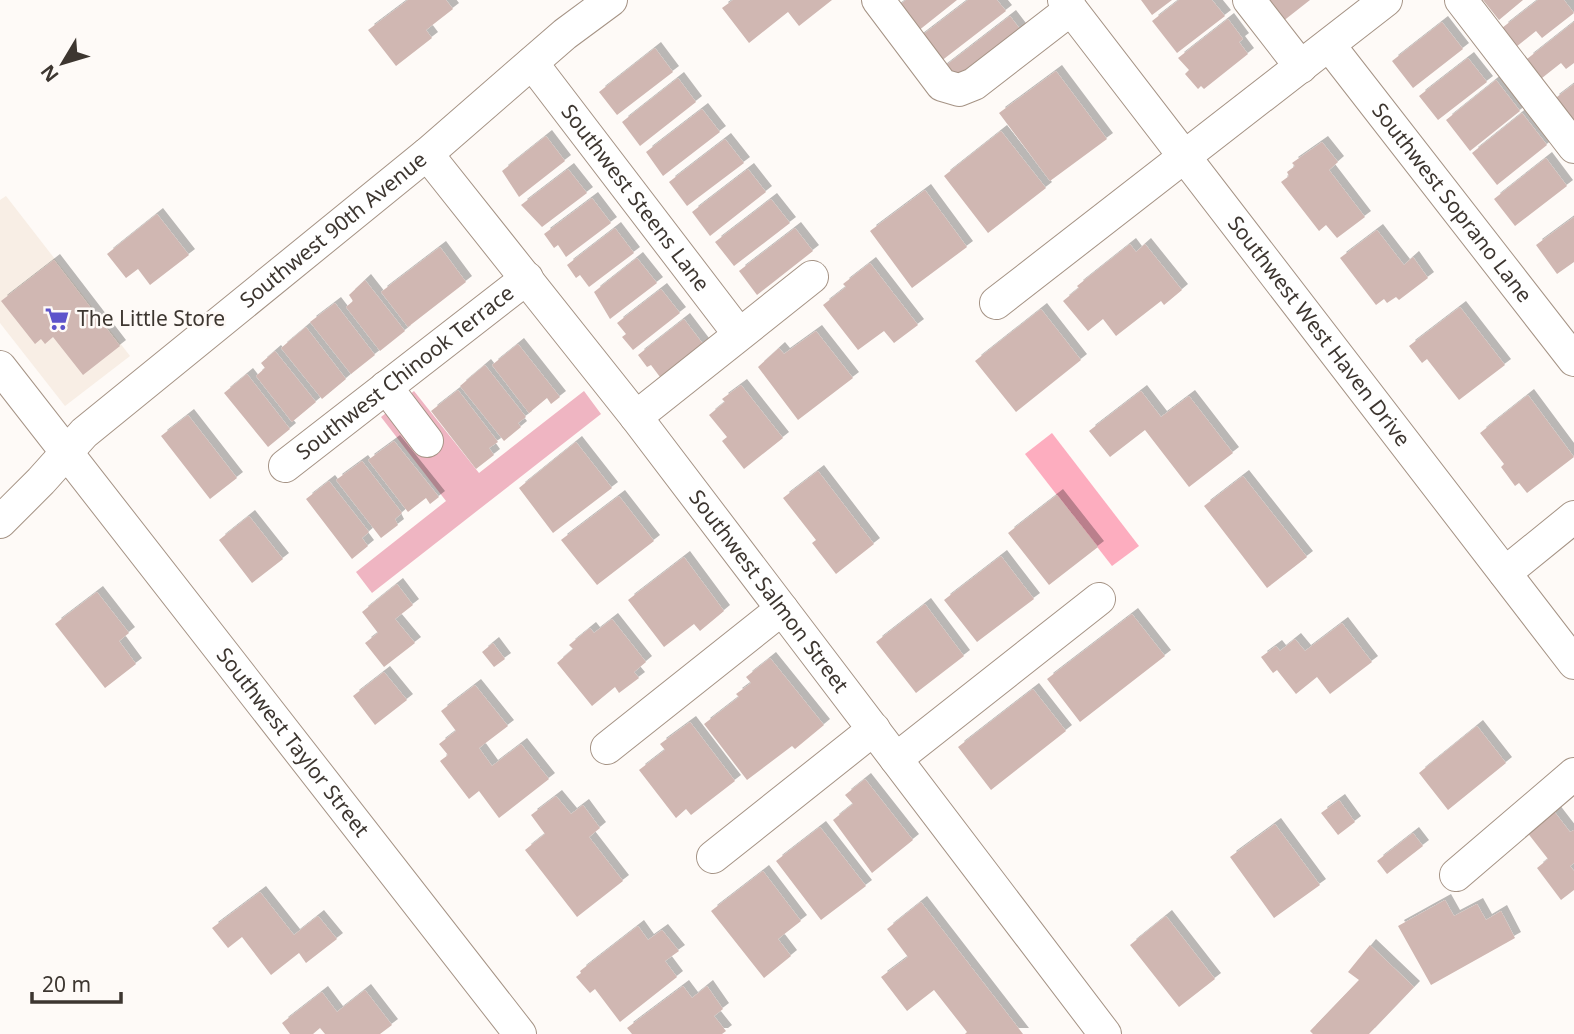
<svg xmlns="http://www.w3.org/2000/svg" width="1574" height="1034" viewBox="0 0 1574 1034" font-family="'Noto Sans',sans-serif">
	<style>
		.built { fill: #f8eee5 }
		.green { fill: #efb5c2 }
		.forest { fill: #fdadbf }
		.building { fill: #d0b7b2; filter: url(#shadow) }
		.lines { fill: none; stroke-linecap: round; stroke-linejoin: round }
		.minor-casing { stroke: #a59385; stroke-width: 34 }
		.minor { stroke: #fff; stroke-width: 32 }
		.labels { text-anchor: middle; stroke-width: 5; stroke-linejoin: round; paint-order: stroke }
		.street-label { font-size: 21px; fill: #3d3630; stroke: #fefaf7 }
		.poi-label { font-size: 21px; fill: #3d3630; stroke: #fefaf7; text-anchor: start }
	</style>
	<defs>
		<filter id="shadow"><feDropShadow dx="6" dy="-6" stdDeviation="0" flood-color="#0004"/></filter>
	</defs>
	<rect width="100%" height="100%" fill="#fefaf7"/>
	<!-- built -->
	<path class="built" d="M6 196 130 356 65 406 0 323V200Z"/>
	<!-- green -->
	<path class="green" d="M414 391 479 473 584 391 601 414 372 593 356 572 446 501 381 417Z"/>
	<!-- forest -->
	<path class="forest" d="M1052 433 1139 546 1112 566 1025 454Z"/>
	<!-- building -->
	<path class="building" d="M408 0H446L453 9 426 30 432 38 396 66 368 30Z
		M733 0H832L799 26 788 12 749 43 722 8Z
		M906 0H957L913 35 893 10Z
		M968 0H997L1006 11 936 65 917 39Z
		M1141 0H1172L1152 15Z
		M1179 0H1212L1225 16 1177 53 1152 21Z
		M1265 0H1310L1282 22Z
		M1483 0H1523L1499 20Z
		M1538 0H1564L1574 13 1542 38 1536 31 1516 47 1502 28Z
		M1010 16 1026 37 963 87 940 70Z
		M1228 19 1243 39 1239 42 1248 54 1204 89 1201 86 1198 89 1185 74 1189 70 1178 58Z
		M1442 22 1463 49 1413 88 1392 61Z
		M1574 22V63L1566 69 1561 63 1542 78 1527 59Z
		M655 48 673 72 617 115 599 92Z
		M1468 58 1487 82 1438 120 1419 96Z
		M1056 71 1107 139 1050 181 999 113Z
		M678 78 696 102 640 146 622 122Z
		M1496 80 1520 111 1470 151 1446 120Z
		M1574 84V127L1553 100Z
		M702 109 720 132 663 176 646 152Z
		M1522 113 1547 145 1497 185 1472 153Z
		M1001 131 1046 188 988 233 944 176Z
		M546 136 565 161 519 197 502 171Z
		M725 139 744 163 687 206 669 182Z
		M1322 142 1338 162 1329 170 1365 217 1337 238 1326 225 1319 231 1281 182 1289 176 1287 172 1295 166 1292 163Z
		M1546 158 1567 186 1515 226 1494 199Z
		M568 169 587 193 542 227 521 205Z
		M748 169 766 192 710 236 692 212Z
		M925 190 967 247 912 288 870 231Z
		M592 198 611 223 566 257 558 245 554 248 544 234Z
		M771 199 790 223 734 266 715 242Z
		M157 214 189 255 150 285 138 269 126 278 107 254Z
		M1574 217V262L1557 274 1536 245Z
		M615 228 634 253 589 287 580 275 576 278 567 265Z
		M795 228 813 251 757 295 739 271Z
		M1377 230 1404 265 1413 257 1428 278 1399 300 1396 297 1387 303 1384 299 1376 305 1340 258Z
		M1130 244 1136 252 1145 244 1182 290 1164 305 1161 301 1116 336 1103 319 1088 331 1063 301 1079 288 1077 286Z
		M440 247 466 282 408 327 381 292Z
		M637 258 657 283 610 319 594 292Z
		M54 260 120 346 83 375 53 337 45 344 41 339 35 344 1 301Z
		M870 263 918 325 894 343 884 331 858 350 823 305 846 287 843 284Z
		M365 280 405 331 380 351 346 307 353 301 349 295Z
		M661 289 680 313 633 350 622 337 626 334 617 323Z
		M335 303 375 355 351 374 310 322Z
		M1460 307 1505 365 1459 400 1427 359 1422 363 1409 346Z
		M1041 309 1081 360 1016 412 975 361Z
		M684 319 703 344 660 377 651 365 647 367 638 355Z
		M306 327 346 379 322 399 281 348Z
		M816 331 853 378 798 420 758 367 779 348 784 354Z
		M518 344 560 397 551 404 547 398 529 413 492 365Z
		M275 351 316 402 292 422 256 376 265 368 261 363Z
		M485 365 526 417 518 423 521 427 504 441 460 386Z
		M247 374 290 429 268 447 224 393Z
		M741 385 783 438 744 469 722 441 727 437 709 415 725 402 722 399Z
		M458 390 498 442 489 448 494 455 476 469 431 411Z
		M1141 391 1161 417 1189 396 1233 453 1189 487 1145 430 1110 457 1089 431Z
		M1528 395 1574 457 1527 493 1519 483 1515 486 1501 467 1504 464 1480 433Z
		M188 415 237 478 210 499 161 436Z
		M394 441 439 497 430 504 426 498 408 512 368 460Z
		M576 442 612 488 553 533 519 488Z
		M362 461 402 513 395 519 398 525 381 538 336 480Z
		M818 471 874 544 836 574 812 543 816 540 783 498Z
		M1243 476 1307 557 1267 588 1204 506Z
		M329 481 369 532 362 538 368 546 352 559 306 499Z
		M1057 495 1098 547 1049 585 1008 533Z
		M619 496 654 541 597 585 561 540Z
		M249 516 283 559 252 583 219 540Z
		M1001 556 1034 599 977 642 944 600Z
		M684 557 724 611 700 631 694 624 664 647 628 600Z
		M397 584 413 605 395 619 415 643 384 667 365 643 378 633 362 612Z
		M97 592 129 633 119 641 136 664 105 688 55 624Z
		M925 604 964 656 916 693 876 642Z
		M1132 614 1165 656 1080 722 1047 679Z
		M612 619 646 662 634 672 639 678 619 693 615 687 592 706 557 663 573 649 569 645 590 628 594 633Z
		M1342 623 1372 662 1330 694 1317 677 1296 694 1277 670 1273 673 1261 657 1276 646 1280 651 1295 639 1305 651Z
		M493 643 505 659 494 667 482 652Z
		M770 658 824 725 795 749 792 746 747 780 704 724 739 697 736 694 751 683 746 677Z
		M384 672 407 700 375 725 353 696Z
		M475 685 508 726 479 748 492 766 521 744 549 779 499 818 479 791 469 799 440 761 448 755 439 744 456 731 441 711Z
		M1033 689 1066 731 991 790 958 747Z
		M690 722 735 781 691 815 686 809 676 818 639 770 665 750 660 744Z
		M1477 726 1506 763 1448 810 1419 773Z
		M865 779 913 840 872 873 833 820 853 804 845 795Z
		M556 796 571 814 583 805 600 828 589 837 623 881 577 917 525 850 545 834 531 815Z
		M1339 800 1355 822 1338 835 1321 813Z
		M1550 806 1570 832 1574 830V863L1570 866 1574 871V890L1561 900 1537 868 1548 859 1523 827Z
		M1275 824 1320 885 1274 918 1230 857Z
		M820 827 866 886 821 920 776 861Z
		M1413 833 1423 846 1387 874 1377 861Z
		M763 871 801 921 778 939 791 956 764 978 711 911Z
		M260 892 294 935 318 916 337 939 306 963 299 953 271 975 242 937 228 948 212 928Z
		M1445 900 1454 916 1477 904 1486 920 1501 911 1515 938 1431 985 1398 926Z
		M921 902 1023 1034H965L967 1032 934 990 907 1011 881 977 908 957 887 929Z
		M1166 916 1215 979 1179 1007 1130 945Z
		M638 926 648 940 662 930 679 951 665 961 677 977 620 1022 595 989 590 993 576 977 581 973 580 971Z
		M1370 945 1414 987 1369 1034H1313L1310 1031 1359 980 1348 972Z
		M683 986 692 998 707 986 723 1009 714 1016 726 1031 722 1034H632L627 1028Z
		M365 990 392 1025 380 1034H325L320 1028 313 1034H290L282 1023 322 992 337 1012Z"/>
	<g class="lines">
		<!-- minor casing -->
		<g class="minor-casing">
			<g id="minor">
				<path d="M878 0 942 85 959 90 974 84 1071 9"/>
				<path id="s1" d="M1064 0 1574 663"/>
				<path d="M1249 0 1301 67"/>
				<path d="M1461 0 1574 147"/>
				<path id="s2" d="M1329 45 1574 360"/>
				<path id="s3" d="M532 63 739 334"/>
				<path id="s4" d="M427 154 636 417 1105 1034"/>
				<path d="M996 303 1386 0"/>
				<path id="s5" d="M0 367 520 1034"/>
				<path d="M386 387 427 441"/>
				<path d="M636 417 812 277"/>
				<path id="s6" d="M285 466 527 278"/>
				<path id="s7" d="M0 522 41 481 84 433 427 154 565 34 611 0"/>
				<path d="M1505 573 1574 517"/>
				<path d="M607 748 782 609"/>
				<path d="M896 759 1099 599"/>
				<path d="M713 857 874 729"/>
				<path d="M1456 875 1574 774"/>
			</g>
		</g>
		<!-- minor -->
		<use href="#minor" class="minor"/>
	</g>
	<!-- icons -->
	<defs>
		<g id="supermarket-bare" transform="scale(1.89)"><path d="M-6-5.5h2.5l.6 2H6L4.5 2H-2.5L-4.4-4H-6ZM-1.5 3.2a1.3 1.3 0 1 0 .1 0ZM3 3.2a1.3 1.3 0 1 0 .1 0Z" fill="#5d53cb" stroke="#fefaf7" stroke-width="2.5" paint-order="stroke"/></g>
	</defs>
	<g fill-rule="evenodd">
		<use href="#supermarket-bare" x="57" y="319"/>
	</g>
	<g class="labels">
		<!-- street labels -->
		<g class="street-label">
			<text dy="7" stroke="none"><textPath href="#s3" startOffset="170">Southwest Steens Lane</textPath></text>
			<text dy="7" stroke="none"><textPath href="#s2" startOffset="200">Southwest Soprano Lane</textPath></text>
			<text dy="7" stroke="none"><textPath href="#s7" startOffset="444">Southwest 90th Avenue</textPath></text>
			<text dy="7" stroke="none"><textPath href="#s1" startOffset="418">Southwest West Haven Drive</textPath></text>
			<text dy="7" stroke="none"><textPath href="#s6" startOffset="152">Southwest Chinook Terrace</textPath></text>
			<text dy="7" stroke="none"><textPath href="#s4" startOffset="555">Southwest Salmon Street</textPath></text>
			<text dy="7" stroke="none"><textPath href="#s5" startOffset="476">Southwest Taylor Street</textPath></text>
		</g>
		<!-- poi labels -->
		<g class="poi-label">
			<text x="77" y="326">The Little Store</text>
		</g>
	</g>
	<!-- north arrow -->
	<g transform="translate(63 63) rotate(232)" stroke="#fefaf7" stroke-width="5" paint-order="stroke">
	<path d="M0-5L12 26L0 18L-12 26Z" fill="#3d3630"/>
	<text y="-10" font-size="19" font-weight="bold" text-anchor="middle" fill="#3d3630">N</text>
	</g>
	<!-- scale -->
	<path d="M32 992v10h89v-10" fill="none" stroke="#3d3630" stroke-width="3.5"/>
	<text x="42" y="992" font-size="21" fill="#3d3630" stroke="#fefaf7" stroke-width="5" paint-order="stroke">20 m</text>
</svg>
